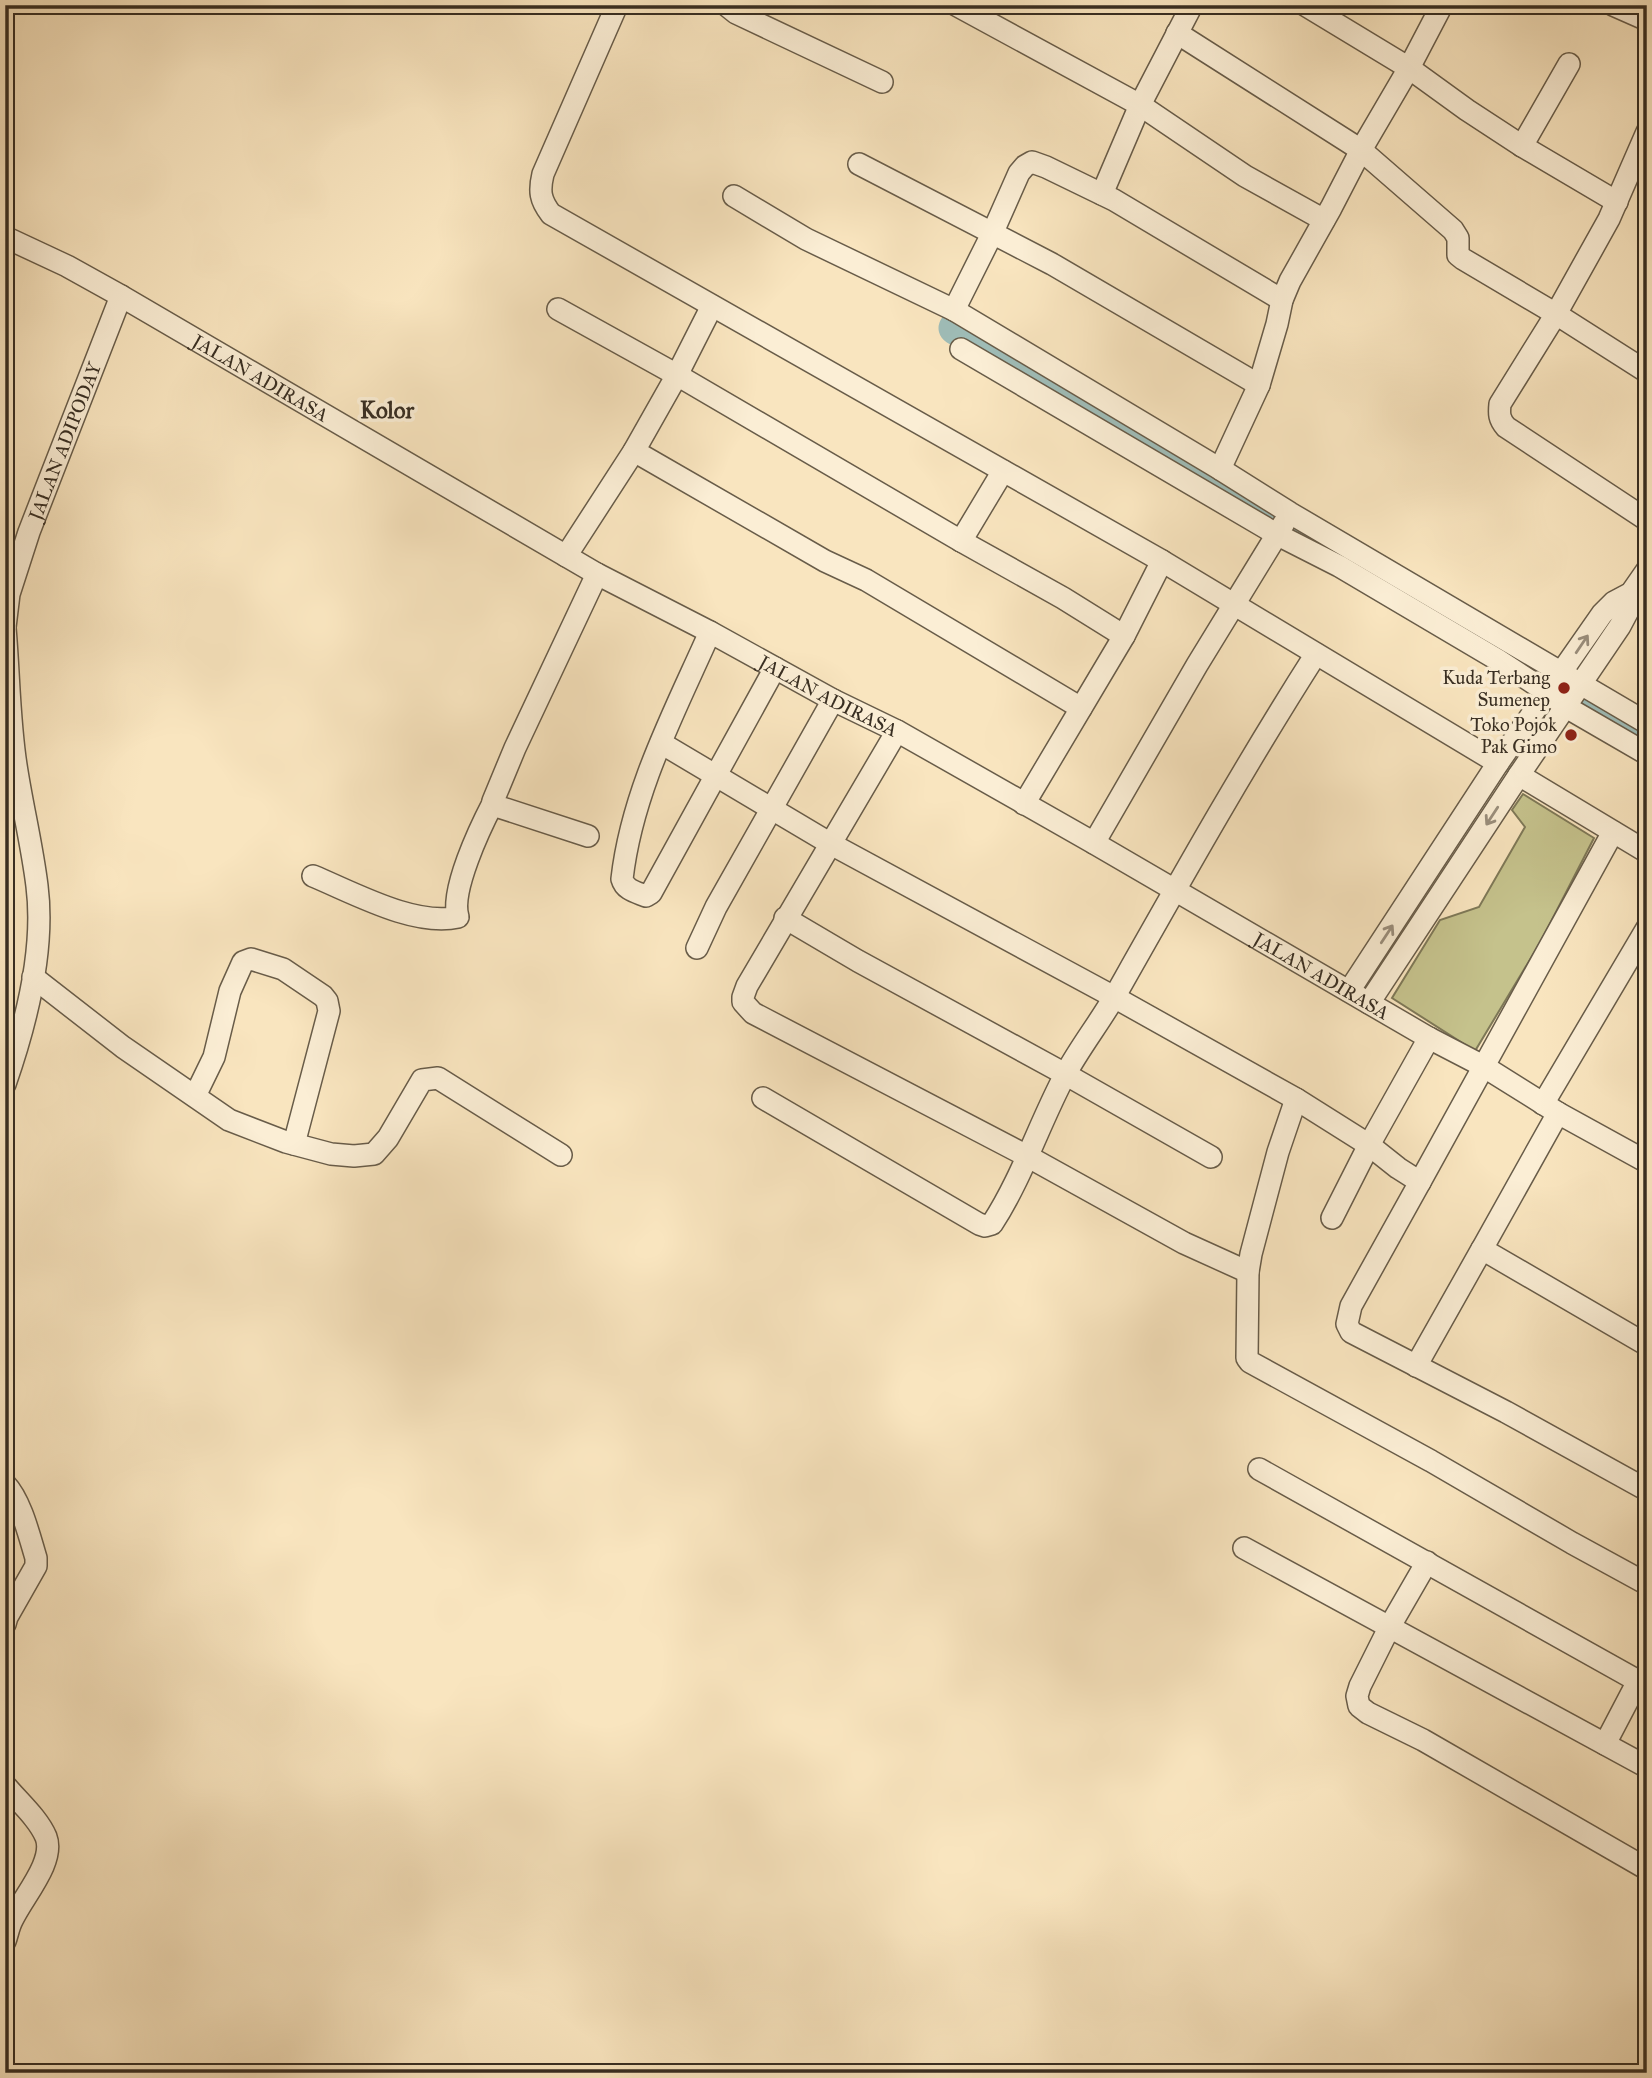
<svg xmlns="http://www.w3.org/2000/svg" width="1652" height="2078" viewBox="0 0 1652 2078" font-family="'IM FELL Great Primer',serif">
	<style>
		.green { fill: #c5c28c; stroke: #7e7857; stroke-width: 2 }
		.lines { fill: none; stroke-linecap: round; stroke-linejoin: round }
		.river { stroke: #9fbdb8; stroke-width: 33 }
		.minor-casing { stroke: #685c49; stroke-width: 24 }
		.minor { stroke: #fbeed5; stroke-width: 21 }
		.oneway { stroke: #9a8e7c }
		.poi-dot { fill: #8f2418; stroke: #fbeed5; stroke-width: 2.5 }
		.labels { text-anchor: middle; stroke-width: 7; stroke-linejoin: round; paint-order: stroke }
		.street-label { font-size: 19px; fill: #382e22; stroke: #fbeed5 }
		.poi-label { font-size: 19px; fill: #382e22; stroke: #fbeed5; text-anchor: end }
		.quarter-label { font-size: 23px; font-weight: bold; fill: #382e22; stroke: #fbeed5 }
	</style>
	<rect width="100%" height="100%" fill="#f9e5bf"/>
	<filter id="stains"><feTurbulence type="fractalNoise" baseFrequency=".00286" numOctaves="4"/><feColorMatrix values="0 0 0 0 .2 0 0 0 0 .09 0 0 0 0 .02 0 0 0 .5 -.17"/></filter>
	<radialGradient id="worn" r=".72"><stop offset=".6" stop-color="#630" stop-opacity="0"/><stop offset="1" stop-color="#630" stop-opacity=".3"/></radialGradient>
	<!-- green -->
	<path class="green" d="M1523 794 1594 838 1540 943 1475 1051 1392 998 1440 920 1479 907 1525 827 1512 810Z"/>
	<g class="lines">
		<!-- river -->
		<path class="river" d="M955 328 1271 518 1341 558
			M1582 701 1647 738"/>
		<!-- minor casing -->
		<g class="minor-casing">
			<g id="minor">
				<path d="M617 5 543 174C539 191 540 200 551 214L1162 561 1498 763"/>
				<path d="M726 5 736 13 882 82"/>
				<path d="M956 5 1140 105 1245 176 1324 220"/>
				<path d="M1305 5 1409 68 1467 110 1522 146 1617 202"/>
				<path d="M1613 5 1647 20"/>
				<path d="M1177 33 1361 150 1453 230 1458 238V255L1463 259 1556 314 1647 372"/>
				<path d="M1647 132 1609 219 1556 314 1500 404C1499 414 1499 419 1506 427L1647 520"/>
				<path d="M1522 146 1569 64"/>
				<path d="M859 164 1052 264 1259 385"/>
				<path d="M1102 194 1140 105 1192 5"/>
				<path d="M734 196 806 239 954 310 1220 469 1290 513 1647 723"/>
				<path id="s1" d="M5 237 67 266 121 296 597 574 710 632 833 700 897 731 1094 843 1429 1038 1483 1066 1558 1113 1647 1162"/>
				<path d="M558 309 677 375 961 541 1063 598 1124 636"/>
				<path d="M954 310 992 234 1019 173 1025 166 1032 162 1046 167 1114 200 1282 300"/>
				<path d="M961 349 1278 535 1339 566 1498 660 1547 692 1566 707 1647 754"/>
				<path d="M634 451 825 561 866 580 1081 708"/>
				<path d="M1220 469 1259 385 1277 324 1282 300 1290 281 1331 208 1361 150 1409 68 1442 5"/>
				<path d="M961 541 1003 471"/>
				<path d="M566 556 634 451 677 375 712 306"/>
				<path id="s2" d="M5 627 9 594 29 532 121 296"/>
				<path d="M5 628C9 673 9 720 16 765 22 805 32 845 37 886 45 949 26 1024 5 1084"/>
				<path d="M710 632C675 711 632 791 622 879 625 890 636 892 646 896L651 893 775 668"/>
				<path d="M897 731 747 986 743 997V1002L753 1013 1027 1156 1184 1243 1248 1272"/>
				<path d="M661 743 831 844 1114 997 1296 1099 1369 1145 1398 1168 1420 1182 1613 832"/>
				<path d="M1519 775 1647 852"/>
				<path d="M1024 804 1124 636 1162 561"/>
				<path d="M588 836 496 806 493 801 515 748 597 574"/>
				<path d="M1094 843 1197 665 1284 523"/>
				<path d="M313 876C354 893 415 927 458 917 450 891 480 828 493 803"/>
				<path d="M785 918 858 961 1065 1074 1211 1157"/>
				<path d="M697 948 716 907 833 700"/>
				<path d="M33 977 123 1047 229 1120 286 1142 331 1154 354 1156 374 1154 388 1138 422 1080 438 1078 561 1155"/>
				<path d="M1349 991 1498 763 1602 614 1614 602 1631 593 1647 570"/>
				<path d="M1369 1003 1519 775 1620 626 1629 609 1631 593"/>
				<path d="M195 1096 214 1057 230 991 243 962 251 959 283 969 323 996 327 1001 329 1011 294 1144"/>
				<path d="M763 1098 979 1224 985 1226 992 1224C1022 1178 1039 1124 1065 1075 1080 1047 1100 1022 1116 994 1181 879 1245 765 1316 654"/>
				<path d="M1296 1099 1278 1152 1251 1254 1248 1272 1247 1358 1250 1362 1431 1461 1572 1543 1647 1584"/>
				<path d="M1543 1104 1647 928"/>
				<path d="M1558 1113 1482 1249 1647 1345"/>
				<path d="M1420 1182 1351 1306 1347 1324 1351 1332 1506 1412 1647 1490"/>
				<path d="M1332 1218 1369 1145 1429 1038"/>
				<path d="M1416 1366 1482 1249"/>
				<path d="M1259 1469 1647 1686"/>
				<path d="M5 1484C21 1501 29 1535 36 1558V1566L7 1617 5 1624"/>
				<path d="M1244 1548 1647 1767"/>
				<path d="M1427 1562 1390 1626 1360 1686 1357 1696 1359 1706 1368 1713 1423 1740 1647 1869"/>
				<path d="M1605 1744 1638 1681"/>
				<path d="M5 1785C18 1801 38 1818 46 1837 56 1863 19 1901 10 1925 8 1930 7 1936 5 1941"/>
				<path d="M5 2072 6 2073"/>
			</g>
		</g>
		<!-- minor -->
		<use href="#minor" class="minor"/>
	</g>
	<!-- one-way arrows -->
	<defs><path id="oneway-shaft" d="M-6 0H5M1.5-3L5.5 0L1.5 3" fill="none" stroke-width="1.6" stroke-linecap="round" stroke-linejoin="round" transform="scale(1.75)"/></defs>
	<g class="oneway">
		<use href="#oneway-shaft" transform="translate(1582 644) rotate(-56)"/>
		<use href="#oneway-shaft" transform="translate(1492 816) rotate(123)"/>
		<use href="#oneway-shaft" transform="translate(1387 934) rotate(-57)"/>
	</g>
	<!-- markers -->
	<g class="poi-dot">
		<circle cx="1564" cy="688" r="7"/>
		<circle cx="1571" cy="735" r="7"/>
	</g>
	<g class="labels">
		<!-- street labels -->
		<g class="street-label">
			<text dy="7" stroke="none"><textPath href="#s1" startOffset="292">JALAN ADIRASA</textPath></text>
			<text dy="7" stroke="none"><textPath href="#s2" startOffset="196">JALAN ADIPODAY</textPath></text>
			<text dy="7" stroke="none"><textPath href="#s1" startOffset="943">JALAN ADIRASA</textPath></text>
			<text dy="7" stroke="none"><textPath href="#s1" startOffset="1510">JALAN ADIRASA</textPath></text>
		</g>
		<!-- poi labels -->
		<g class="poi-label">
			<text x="1550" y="684">Kuda Terbang<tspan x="1550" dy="22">Sumenep</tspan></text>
			<text x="1557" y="731">Toko Pojok<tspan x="1557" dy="22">Pak Gimo</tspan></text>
		</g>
		<!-- quarter labels -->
		<g class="quarter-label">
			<text x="387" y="418">Kolor</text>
		</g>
	</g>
	<!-- margin -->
	<rect width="1652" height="2078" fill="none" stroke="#f9e5bf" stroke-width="28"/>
	<rect x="7" y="7" width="1638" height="2064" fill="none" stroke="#382e22" stroke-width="3.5"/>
	<rect x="14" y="14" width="1624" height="2050" fill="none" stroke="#382e22" stroke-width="2"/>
	<rect width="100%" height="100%" filter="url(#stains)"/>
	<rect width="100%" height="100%" fill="url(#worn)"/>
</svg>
